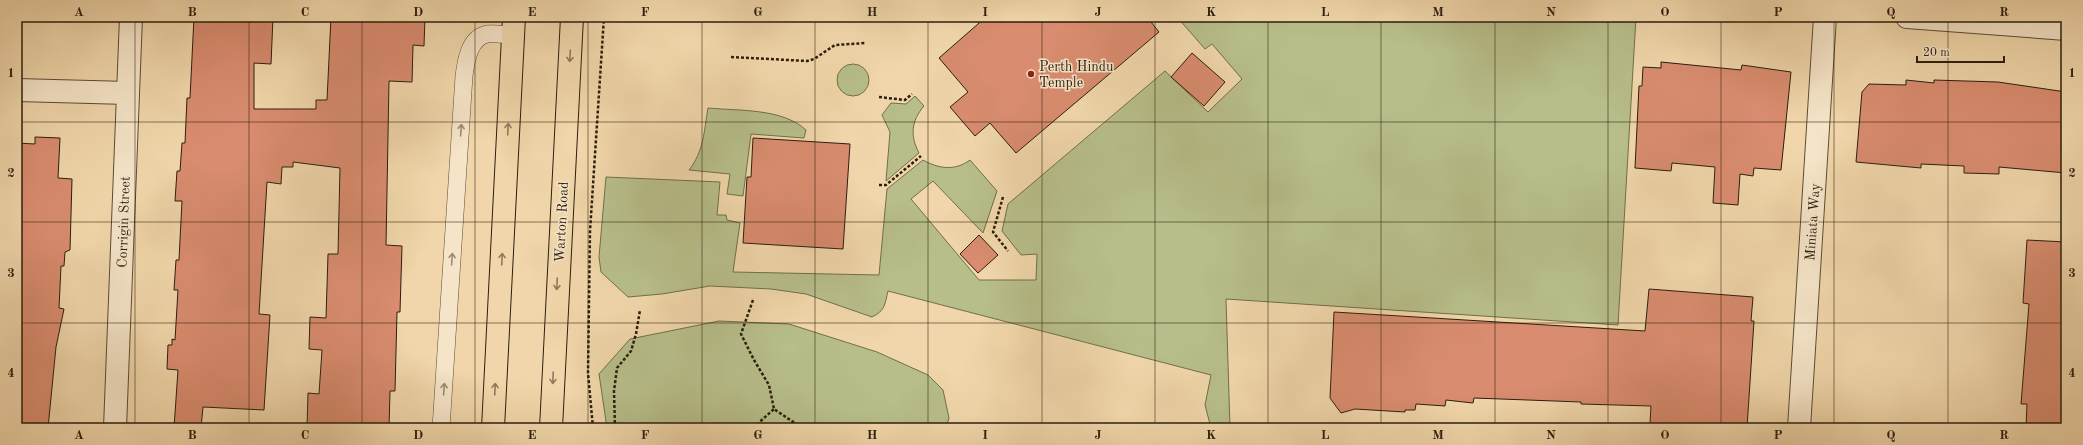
<svg xmlns="http://www.w3.org/2000/svg" width="2083" height="445" viewBox="0 0 2083 445" font-family="'Old Standard TT',serif">
	<style>
		.green { fill: #b7be8a; stroke: #716e4c }
		.building { fill: #d98c6f; stroke: #2b1e0d }
		.lines { fill: none; stroke-linecap: round; stroke-linejoin: round }
		.service-casing { stroke: #5c4c34; stroke-width: 18 }
		.minor-casing { stroke: #5c4c34; stroke-width: 24 }
		.primary-casing { stroke: #2b1e0d; stroke-width: 24 }
		.path { stroke: #2b1e0d; stroke-width: 2.5; stroke-dasharray: 3 2; stroke-linecap: butt }
		.service { stroke: #f5e4c8; stroke-width: 17 }
		.minor { stroke: #f5e4c8; stroke-width: 22 }
		.primary { stroke: #f0d6aa; stroke-width: 22 }
		.oneway { stroke: #8e7a5c }
		.oneway2 { stroke: #9a8b74 }
		.grid { fill: none; stroke: #2b1e0d; stroke-width: 1; stroke-opacity: 0.55 }
		.poi-dot { fill: #8f2418; stroke: #f5e4c8; stroke-width: 1.5 }
		.labels { text-anchor: middle; stroke-width: 3; stroke-linejoin: round; paint-order: stroke }
		.poi-label { font-size: 14px; fill: #2b1e0d; stroke: #f5e4c8; text-anchor: start }
		.street-label { font-size: 14px; fill: #2b1e0d; stroke: #f5e4c8 }
		.neatline { fill: none; stroke: #2b1e0d; stroke-width: 1.5 }
		.grid-label { font-size: 13px; text-anchor: middle; font-weight: bold; fill: #2b1e0d }
	</style>
	<rect width="100%" height="100%" fill="#f0d6aa"/>
	<filter id="stains"><feTurbulence type="fractalNoise" baseFrequency=".005" numOctaves="4"/><feColorMatrix values="0 0 0 0 .2 0 0 0 0 .09 0 0 0 0 .02 0 0 0 .5 -.17"/></filter>
	<radialGradient id="worn" r=".72"><stop offset=".6" stop-color="#630" stop-opacity="0"/><stop offset="1" stop-color="#630" stop-opacity=".3"/></radialGradient>
	<!-- green -->
	<path class="green" d="M1177 17H1636L1618 325 1226 299 1230 428H1211L1205 405 1211 375 888 291C885 304 885 311 872 317L806 294 771 289 710 286 662 294 628 297 601 272 599 257 606 177 720 182 717 215H726L727 220 740 223 733 272 879 275 887 189 923 160C939 169 955 171 970 160L997 191 983 233 933 181 911 199 979 280H1036L1037 254 1021 255 1002 231 1008 204 1165 71 1208 112 1242 79 1212 44 1205 49Z
		M837 80a16 16 0 1 1 32 0a16 16 0 1 1-32 0Z
		M915 96 924 106C911 121 910 136 919 153L886 181 890 132 882 115 891 103 906 104Z
		M708 108C739 111 782 108 806 130L804 138 751 134 743 196 727 194 730 174 689 170C704 151 704 131 708 108Z
		M719 321 789 324 877 352 928 375 943 390 949 418 946 428H607L599 374 630 339Z"/>
	<!-- building -->
	<path class="building" d="M194 17H273L271 64 254 63V109H316V100H327L331 17H425L424 46 413 45 412 82 389 81 386 245 402 246 400 312H397L395 391H390L389 428H307L308 393 319 394 322 350 309 349 310 317 326 318 328 254H338L340 168 293 162V167H282L281 184 267 182 259 314 270 315 264 410 203 407 201 428H174L178 370 167 369 168 345H172V339L175 340 178 290H174L176 260H179L182 201H175L177 171H180L182 143H185L187 98H190Z
		M986 17H1147L1159 32 1016 153 990 123 975 136 950 107 968 92 939 58Z
		M1192 53 1225 82 1204 106 1171 77Z
		M1661 62 1741 70 1742 65 1791 72 1781 170 1754 168 1753 176 1740 174 1738 205 1713 203 1715 167 1672 163 1671 171 1635 168 1639 86H1642L1643 67 1661 68Z
		M1906 80 1934 83V80L1998 82 2066 92V173L1999 167V174L1964 173V166L1921 164V168L1856 162 1862 92 1869 84 1906 85Z
		M35 137 60 138 58 178 72 179 70 250 65 252 64 266H61L59 308 64 309 56 347 48 428H17V143L35 144Z
		M753 138 850 144 843 249 743 243 747 177H751Z
		M979 235 998 255 978 273 960 254Z
		M2027 240 2066 242V428H2026L2027 404H2021L2029 304 2023 303Z
		M1649 289 1753 297 1751 321H1754L1747 428H1691L1650 423 1651 406 1581 404V402L1474 398 1473 403 1446 400 1445 406 1416 404 1415 410H1405V412L1355 409 1341 413 1330 398 1334 312 1645 331Z"/>
	<g class="lines">
		<!-- service casing -->
		<g class="service-casing">
			<path id="service" d="M441 428 464 76C466 61 469 38 487 34 495 33 505 35 513 35"/>
		</g>
		<!-- minor casing -->
		<g class="minor-casing">
			<path id="minor" d="M1907 17 2066 29
				M17 90 128 93
				M115 428 131 17
				M1799 428 1825 17"/>
		</g>
		<!-- primary casing -->
		<g class="primary-casing">
			<path id="primary" d="M493 428 514 17
				M551 428 572 17"/>
		</g>
		<!-- path -->
		<path class="path" d="M731 57 807 61 814 59 835 45 866 43
			M879 97 905 100 912 94
			M879 185H886L921 156
			M1003 197 993 232 1008 251
			M753 300 741 334 754 360 769 385 774 409 802 428
			M593 428 588 373 590 231 604 17
			M615 428 614 391 617 368 631 351 636 334 640 310
			M753 428 774 409"/>
		<!-- service -->
		<use href="#service" class="service"/>
		<!-- minor -->
		<use href="#minor" class="minor"/>
		<!-- primary -->
		<use href="#primary" class="primary"/>
	</g>
	<!-- one-way arrows -->
	<defs><path id="oneway-shaft" d="M-6 0H5M1.5-3L5.5 0L1.5 3" fill="none" stroke-width="1.6" stroke-linecap="round" stroke-linejoin="round"/></defs>
	<g class="oneway">
		<use href="#oneway-shaft" transform="translate(570 56) rotate(93)"/>
		<use href="#oneway-shaft" transform="translate(508 129) rotate(-87)"/>
		<use href="#oneway-shaft" transform="translate(502 259) rotate(-87)"/>
		<use href="#oneway-shaft" transform="translate(557 284) rotate(93)"/>
		<use href="#oneway-shaft" transform="translate(553 378) rotate(92)"/>
		<use href="#oneway-shaft" transform="translate(495 389) rotate(-87)"/>
	</g>
	<g class="oneway2">
		<use href="#oneway-shaft" transform="translate(461 130) rotate(-86)"/>
		<use href="#oneway-shaft" transform="translate(452 259) rotate(-86)"/>
		<use href="#oneway-shaft" transform="translate(444 389) rotate(-86)"/>
	</g>
	<!-- grid -->
	<path class="grid" d="M135 17V428M249 17V428M362 17V428M475 17V428M588 17V428M702 17V428M815 17V428M928 17V428M1042 17V428M1155 17V428M1268 17V428M1381 17V428M1495 17V428M1608 17V428M1721 17V428M1834 17V428M1948 17V428M17 122H2066M17 222H2066M17 323H2066"/>
	<!-- markers -->
	<circle class="poi-dot" cx="1031" cy="74" r="4"/>
	<g class="labels">
		<!-- poi labels -->
		<g class="poi-label">
			<text x="1039" y="71">Perth Hindu<tspan x="1039" dy="16">Temple</tspan></text>
		</g>
		<!-- street labels -->
		<g class="street-label">
			<text transform="translate(123 222) rotate(-88)" y="5">Corrigin Street</text>
			<text transform="translate(561 222) rotate(-87)" y="5">Warton Road</text>
			<text transform="translate(1812 222) rotate(-86)" y="5">Miniata Way</text>
		</g>
	</g>
	<!-- margin -->
	<rect width="2083" height="445" fill="none" stroke="#f0d6aa" stroke-width="44"/>
	<!-- scale -->
	<path d="M1917 56v6h87v-6" fill="none" stroke="#2b1e0d" stroke-width="2"/>
	<text x="1923" y="56" font-size="12" fill="#2b1e0d" stroke="#f5e4c8" stroke-width="3" paint-order="stroke">20 m</text>
	<rect x="22" y="22" width="2039" height="401" class="neatline"/>
	<g class="grid-label">
		<text x="79" y="16">A</text>
		<text x="192" y="16">B</text>
		<text x="305" y="16">C</text>
		<text x="418" y="16">D</text>
		<text x="532" y="16">E</text>
		<text x="645" y="16">F</text>
		<text x="758" y="16">G</text>
		<text x="872" y="16">H</text>
		<text x="985" y="16">I</text>
		<text x="1098" y="16">J</text>
		<text x="1211" y="16">K</text>
		<text x="1325" y="16">L</text>
		<text x="1438" y="16">M</text>
		<text x="1551" y="16">N</text>
		<text x="1665" y="16">O</text>
		<text x="1778" y="16">P</text>
		<text x="1891" y="16">Q</text>
		<text x="2004" y="16">R</text>
		<text x="11" y="77">1</text>
		<text x="2072" y="77">1</text>
		<text x="11" y="177">2</text>
		<text x="2072" y="177">2</text>
		<text x="11" y="277">3</text>
		<text x="2072" y="277">3</text>
		<text x="11" y="377">4</text>
		<text x="2072" y="377">4</text>
		<text x="79" y="439">A</text>
		<text x="192" y="439">B</text>
		<text x="305" y="439">C</text>
		<text x="418" y="439">D</text>
		<text x="532" y="439">E</text>
		<text x="645" y="439">F</text>
		<text x="758" y="439">G</text>
		<text x="872" y="439">H</text>
		<text x="985" y="439">I</text>
		<text x="1098" y="439">J</text>
		<text x="1211" y="439">K</text>
		<text x="1325" y="439">L</text>
		<text x="1438" y="439">M</text>
		<text x="1551" y="439">N</text>
		<text x="1665" y="439">O</text>
		<text x="1778" y="439">P</text>
		<text x="1891" y="439">Q</text>
		<text x="2004" y="439">R</text>
	</g>
	<rect width="100%" height="100%" filter="url(#stains)"/>
	<rect width="100%" height="100%" fill="url(#worn)"/>
</svg>
